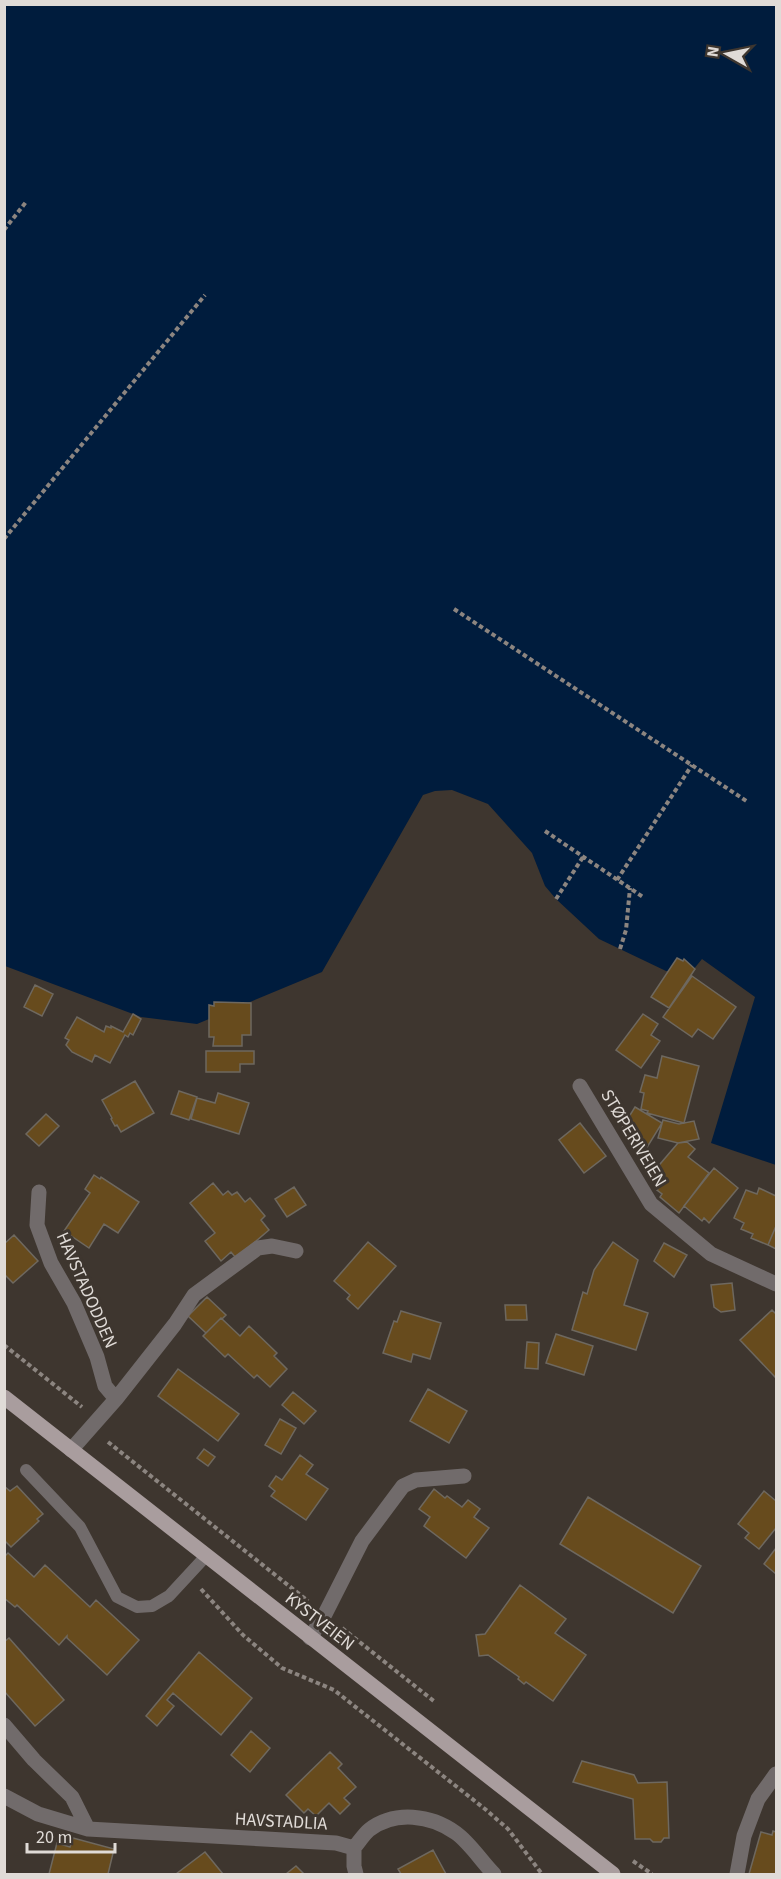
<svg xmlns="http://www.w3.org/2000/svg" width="781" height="1879" viewBox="0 0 781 1879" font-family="'Source Sans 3',sans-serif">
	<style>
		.water { fill: #001c3d }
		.building { fill: #674b1d; stroke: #6e685f; stroke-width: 1.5 }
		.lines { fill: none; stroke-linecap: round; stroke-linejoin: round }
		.path { stroke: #8c8580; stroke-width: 4; stroke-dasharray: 4.5 3; stroke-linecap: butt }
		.lane { stroke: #716b6b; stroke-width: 12 }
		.street { stroke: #716b6b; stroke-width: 15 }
		.primary { stroke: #a99d9e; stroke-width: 15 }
		.labels { text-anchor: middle; stroke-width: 6; stroke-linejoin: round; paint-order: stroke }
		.street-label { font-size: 18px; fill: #e0dbd7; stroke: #3e362f }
	</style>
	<rect width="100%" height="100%" fill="#3e362f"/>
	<!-- water -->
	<path class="water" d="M4 5H776V1165L711 1143 755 997 702 959 693 970 666 971 599 939 556 899 545 886 532 853 488 804 452 790 435 791 423 795 322 972 197 1024 141 1017 5 966Z"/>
	<!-- building -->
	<path class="building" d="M677 958 683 961 684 959 695 969 669 1008 651 997Z
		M692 976 736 1007 713 1039 698 1029 692 1037 663 1017Z
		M35 985 53 994 42 1016 24 1007Z
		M214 1002 251 1003V1035H242V1046H213L214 1037H209V1005L214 1006Z
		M133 1014 141 1019 133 1035 130 1033 128 1037 125 1035 110 1063 95 1055 92 1062 72 1052 66 1045 69 1040 65 1038 77 1017 104 1032 106 1026 111 1028V1026L123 1032Z
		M643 1014 658 1024 651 1035 660 1041 641 1068 616 1050Z
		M206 1051H254V1064H240V1072H206Z
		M662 1056 699 1066 684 1123 647 1113 648 1111 641 1109 644 1093 640 1092 645 1075 657 1078Z
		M135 1081 154 1113 121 1132 117 1125 115 1126 111 1119 112 1118 102 1100Z
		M179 1091 197 1097 189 1120 171 1114Z
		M218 1093 249 1103 239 1134 191 1119 197 1098 215 1103Z
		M635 1107 662 1123 646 1149 624 1136 622 1128Z
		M46 1114 59 1126 39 1146 26 1134Z
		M663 1120 679 1124 694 1121 699 1139 678 1143 658 1138Z
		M580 1123 606 1156 584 1173 559 1140Z
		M687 1142 695 1149 688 1157 709 1173 679 1213 660 1197 662 1194 657 1190 660 1186 649 1177 678 1143Z
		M714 1168 738 1188 709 1223 704 1218 702 1221 684 1206Z
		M94 1175 100 1179 101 1177 139 1202 118 1233 104 1224 89 1248 64 1231 90 1193 85 1189Z
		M213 1183 223 1195 228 1191 232 1195 237 1192 245 1202 250 1198 265 1216 261 1220 269 1230 236 1258 231 1252 221 1261 205 1241 215 1233 190 1203Z
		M294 1187 306 1205 287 1217 275 1199Z
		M759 1188 776 1196V1226L768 1245 751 1238 753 1234 741 1229 744 1223 734 1218 746 1190 757 1194Z
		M776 1226V1249L768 1245Z
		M14 1235 38 1261 13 1283 4 1274V1244Z
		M368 1242 396 1266 358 1309 347 1299 350 1295 334 1281Z
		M613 1242 638 1260 624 1305 648 1313 636 1350 572 1330 583 1292 587 1294 594 1270Z
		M664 1243 687 1255 674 1277 654 1261Z
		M732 1283 735 1310 721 1312 714 1307 711 1285Z
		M207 1297 226 1315 222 1319 221 1318 206 1333 188 1316Z
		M505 1305H526L527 1320H506Z
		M772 1310 776 1314V1378L740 1340Z
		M401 1311 441 1323 430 1359 413 1354 411 1362 383 1353 394 1321 397 1322Z
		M221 1318 240 1336 249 1326 277 1353 274 1356 287 1369 270 1387 257 1375 254 1378 228 1354 225 1357 203 1336Z
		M556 1334 593 1346 584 1375 546 1363Z
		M527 1342 539 1343 538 1369 525 1368Z
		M178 1369 239 1414 218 1441 158 1396Z
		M428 1389 467 1411 449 1443 410 1421Z
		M293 1392 316 1411 304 1424 282 1405Z
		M280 1419 296 1428 281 1454 265 1445Z
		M204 1449 215 1457 208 1466 197 1458Z
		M300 1455 313 1465 306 1474 328 1489 306 1520 271 1496 275 1491 269 1486 276 1476 282 1480Z
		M4 1486 10 1491 17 1486 43 1514 37 1519 39 1521 11 1547 4 1540Z
		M434 1489 445 1498 447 1496 462 1507 468 1500 480 1509 474 1517 489 1528 466 1558 424 1526 430 1517 419 1509Z
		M764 1491 776 1501V1528L759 1549 745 1538 749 1533 738 1524Z
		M588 1497 701 1566 673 1613 560 1544Z
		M776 1548V1574L764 1564Z
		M8 1553 34 1577 45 1565 90 1607 96 1600 139 1640 107 1675 67 1638V1636L59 1645 17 1605 15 1607 4 1598V1557Z
		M520 1585 566 1619 555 1633 586 1655 553 1701 526 1682 524 1684 518 1679 519 1677 488 1655 479 1656 476 1635 485 1634Z
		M9 1638 64 1700 35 1726 4 1691V1642Z
		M199 1652 252 1698 221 1735 173 1693 167 1700 174 1706 157 1726 146 1716Z
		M251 1731 270 1748 250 1772 231 1755Z
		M330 1752 342 1764 338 1768 356 1787 344 1798 350 1804 340 1814 329 1803 316 1816 308 1809 304 1813 286 1795Z
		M582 1761 634 1775 638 1783 667 1782 669 1838H664L661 1842H653L650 1839H635L633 1799 573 1782Z
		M773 1831 776 1832V1874H749L761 1832 772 1835Z
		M73 1838 114 1849 108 1874H49L57 1843 70 1847Z
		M433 1850 446 1874H401L398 1869Z
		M205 1852 223 1874H176Z
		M296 1866 304 1874H286Z"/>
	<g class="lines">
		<!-- path -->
		<path class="path" d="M4 230 26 202
			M4 539 205 295
			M454 609 748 802
			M545 831 643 897
			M617 880 692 765
			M556 899 583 857
			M620 949 626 930 630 888
			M4 1345 82 1407
			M108 1442 308 1601
			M201 1589 243 1635 282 1668 334 1690 485 1809 508 1829 542 1874
			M342 1628 435 1702
			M633 1861 652 1874"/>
		<!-- lane -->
		<path class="lane" d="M26 1470 80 1527 117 1597 137 1607 152 1606 169 1596 206 1556"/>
		<!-- street -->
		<path class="street" d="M580 1086 651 1204 711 1254 776 1284
			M39 1192 37 1225 51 1263 74 1303 97 1357 105 1386 116 1399
			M71 1450 116 1399 175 1324 194 1295 258 1248 272 1246 296 1251
			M310 1638 325 1614 362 1541 403 1486 416 1480 464 1476
			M4 1725 34 1760 72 1797 88 1829
			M4 1796 38 1814 88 1829 336 1843 354 1848
			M354 1848C359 1842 364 1834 369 1830 395 1810 431 1815 456 1833 470 1843 482 1862 494 1874
			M354 1848V1866L356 1874
			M737 1874 744 1836 758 1799 776 1774"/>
		<!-- primary -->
		<path class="primary" d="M4 1397 613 1874"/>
	</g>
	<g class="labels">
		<!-- street labels -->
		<g class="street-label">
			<text transform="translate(634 1138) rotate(59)" y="6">STØPERIVEIEN</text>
			<text transform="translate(87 1290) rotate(66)" y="6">HAVSTADODDEN</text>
			<text transform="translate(320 1621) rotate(38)" y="6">KYSTVEIEN</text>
			<text transform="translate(281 1821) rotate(3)" y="6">HAVSTADLIA</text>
		</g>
	</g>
	<!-- border -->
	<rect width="781" height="1879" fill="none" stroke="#e0dbd7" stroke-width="12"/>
	<!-- north arrow -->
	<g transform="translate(727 54) rotate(279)" stroke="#3e362f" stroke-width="4.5" paint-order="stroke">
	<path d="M0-4.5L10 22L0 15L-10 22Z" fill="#e0dbd7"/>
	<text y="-9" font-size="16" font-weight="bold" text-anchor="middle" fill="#e0dbd7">N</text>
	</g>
	<!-- scale -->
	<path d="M27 1843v9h88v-9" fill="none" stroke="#e0dbd7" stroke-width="3"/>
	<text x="36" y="1843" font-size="18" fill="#e0dbd7" stroke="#3e362f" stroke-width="4.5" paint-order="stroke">20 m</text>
</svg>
